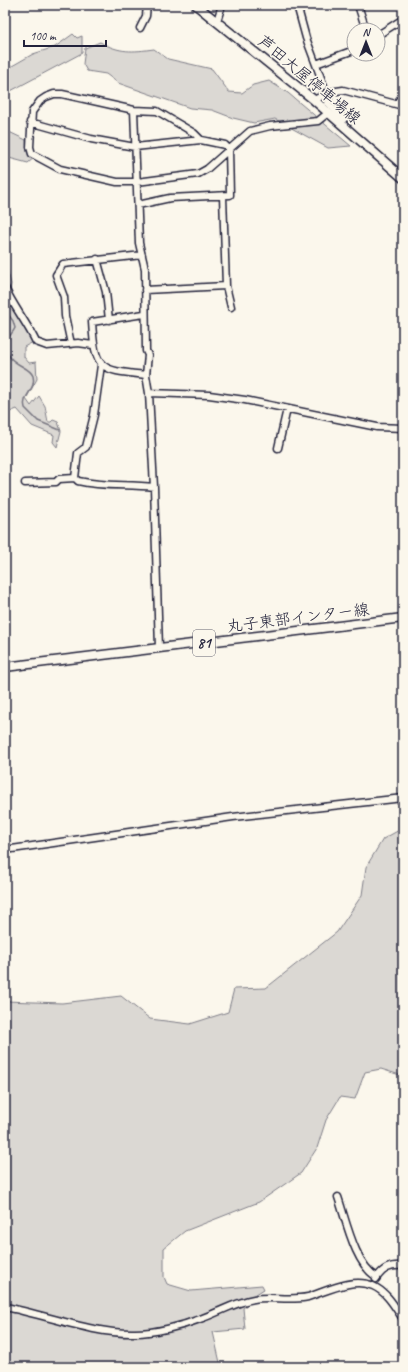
<svg xmlns="http://www.w3.org/2000/svg" width="408" height="1372" viewBox="0 0 408 1372" font-family="Caveat,'Klee One',sans-serif">
	<style>
		.green { fill: #dbd8d3; stroke: #7e7d87 }
		.lines { fill: none; stroke-linecap: round; stroke-linejoin: round }
		.stream { stroke: #787681; stroke-width: 1.5 }
		.minor-casing { stroke: #22223b; stroke-width: 9 }
		.major-casing { stroke: #22223b; stroke-width: 11 }
		.minor { stroke: #fbf7ec; stroke-width: 6 }
		.major { stroke: #fbf7ec; stroke-width: 8 }
		.labels { text-anchor: middle; stroke-width: 3.5; stroke-linejoin: round; paint-order: stroke }
		.shield { fill: #fbf7ec; stroke: #636270; stroke-width: 1 }
		.shield-label { font-size: 15px; font-weight: bold; fill: #22223b }
		.street-label { font-size: 16px; fill: #22223b; stroke: #fbf7ec }
	</style>
	<rect width="100%" height="100%" fill="#fbf7ec"/>
	<filter id="ink" filterUnits="userSpaceOnUse"><feTurbulence type="fractalNoise" baseFrequency=".025" numOctaves="2"/><feDisplacementMap in="SourceGraphic" scale="8" xChannelSelector="R" yChannelSelector="G"/><feConvolveMatrix kernelMatrix="1 2 1 2 8 2 1 2 1" color-interpolation-filters="sRGB"/></filter>
	<g filter="url(#ink)">
		<!-- green -->
		<path class="green" d="M73 34 77 38 82 36V53L5 94V70L33 54 55 47Z
			M100 42C120 53 132 52 154 49L168 59 212 69 229 92 242 93 253 85 269 81 288 93 351 146 328 148 275 119 254 123 233 118 212 110 190 108 118 83 106 74 87 71 83 64 85 48Z
			M5 130 26 140 27 152 35 157 28 163 5 157Z
			M5 260 11 284 9 297 33 342 24 347V357L29 363 36 362 37 379 26 399 31 406 39 396 45 406 48 422H51L53 420 58 422 61 431 57 447 53 442 54 435 32 426 17 409 5 414Z
			M403 828V1076L381 1069 365 1072 355 1099 340 1097 326 1120 317 1148 301 1173 259 1202 185 1231 164 1248V1277L167 1284 191 1291 262 1285 264 1289 253 1296 254 1299 243 1308 245 1329 213 1332 221 1367H5V1001L62 1003 121 996 150 1019 190 1024 228 1012 234 989 266 988 337 932 362 895 366 867 383 839Z"/>
		<g class="lines">
			<!-- stream -->
			<path class="stream" d="M5 310 13 321 15 328C13 333 8 336 7 341 3 366 29 364 33 376 37 389 21 396 25 408L38 421 60 430"/>
			<!-- minor casing -->
			<g class="minor-casing">
				<path id="minor" d="M297 5 306 38 324 86
					M358 5 366 30
					M217 21 222 5
					M140 28 146 16 147 5
					M378 35 403 19
					M316 64 354 50
					M329 95 328 103 344 119 340 122
					M314 100 330 92 343 90 403 106
					M397 103 403 95
					M134 110 139 243 145 269 146 351 148 355 146 375 149 393 154 487 159 648
					M30 122 91 139 135 147 201 140 225 145 229 149 230 195 170 198 138 205
					M201 140 194 133 157 111 134 110 62 94H54L46 97 40 101 32 112 30 147 32 154 60 169 117 182H137L198 174 207 169 250 131 270 126 318 121 328 113
					M223 196 226 286 231 307
					M97 259 106 292 109 320
					M5 288C14 307 27 323 36 342L47 346 78 343 93 345
					M145 290 226 286
					M144 314 92 322C95 371 100 370 146 375
					M71 344 65 316 64 297 56 275 63 264 142 255
					M149 393 209 395 245 400 377 427 403 428
					M278 448 287 409
					M75 478 78 453 86 447 94 415 101 365
					M25 483 56 482 59 479 75 478 78 481C104 487 127 484 154 487
					M5 850 233 817 403 798
					M338 1197C346 1220 355 1265 377 1277
					M376 1279C383 1268 390 1265 403 1266
					M5 1307C48 1315 91 1334 135 1333 155 1333 182 1326 200 1319 218 1313 235 1302 254 1299 271 1296 290 1301 308 1297 327 1291 353 1277 373 1286 387 1292 395 1307 403 1319"/>
			</g>
			<!-- major casing -->
			<g class="major-casing">
				<path id="major" d="M196 5 314 100 403 178
					M5 667 403 618"/>
			</g>
			<!-- minor -->
			<use href="#minor" class="minor"/>
			<!-- major -->
			<use href="#major" class="major"/>
		</g>
	</g>
	<g class="labels">
		<!-- shield labels -->
		<rect class="shield" x="193" y="630" width="22" height="26" rx="3"/>
		<g class="shield-label">
			<text x="204" y="648">81</text>
		</g>
		<!-- street labels -->
		<g class="street-label">
			<text transform="translate(310 79) rotate(40)" y="6">芦田大屋停車場線</text>
			<text transform="translate(298 617) rotate(-7)" y="6">丸子東部インター線</text>
		</g>
	</g>
	<!-- margin -->
	<rect width="408" height="1372" fill="none" stroke="#fbf7ec" stroke-width="20"/>
	<rect x="10" y="10" width="388" height="1352" fill="none" stroke="#22223b" stroke-width="1.5" filter="url(#ink)"/>
	<!-- north arrow -->
	<g transform="translate(366 42)"><circle r="19" fill="#fbf7ec" stroke="#a4a2a5"/>
	<path d="M0-3L7 15L0 10L-7 15Z" fill="#22223b"/>
	<text y="-6" font-size="11" font-weight="bold" text-anchor="middle" fill="#22223b">N</text>
	</g>
	<!-- scale -->
	<path d="M24 40v6h82v-6" fill="none" stroke="#22223b" stroke-width="2"/>
	<text x="30" y="40" font-size="12" fill="#22223b" stroke="#fbf7ec" stroke-width="3" paint-order="stroke">100 m</text>
</svg>
